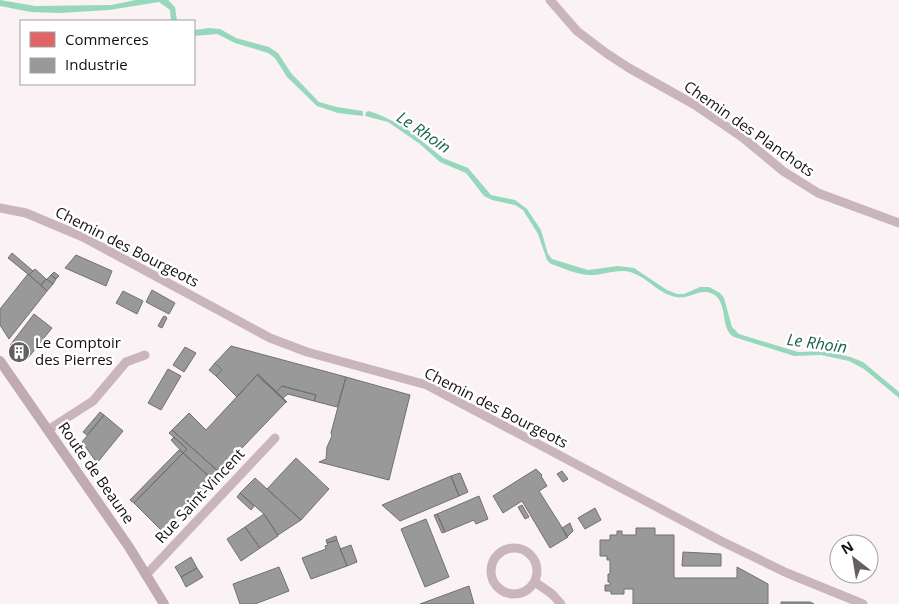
<svg xmlns="http://www.w3.org/2000/svg" width="899" height="604" viewBox="0 0 899 604" font-family="'Open Sans',sans-serif">
	<style>
		.water { fill: #97d8bd }
		.shops { fill: #e06666; stroke: #a34c4c }
		.industry { fill: #999; stroke: #717070 }
		.lines { fill: none; stroke-linecap: round; stroke-linejoin: round }
		.minor { stroke: #c9b5bb; stroke-width: 9 }
		.major { stroke: #c1abb3; stroke-width: 10 }
		.labels { text-anchor: middle; stroke-width: 5; stroke-linejoin: round; paint-order: stroke }
		.street-label { font-size: 15px; fill: #140f10; stroke: #fff }
		.poi-label { font-size: 15px; fill: #140f10; stroke: #fff; text-anchor: start }
		.water-label { font-size: 16px; font-style: italic; fill: #196349; stroke: #fff }
	</style>
	<rect width="100%" height="100%" fill="#faf2f4"/>
	<!-- water -->
	<path class="water" d="M0 0 35 6 111 5 136 0H168L175 7 177 21H171L170 10 159 2 109 10 60 13 31 12 0 6Z
		M209 28 220 29 236 38 269 47 278 53 291 73 319 102 337 107 363 111V116L338 113 317 106 287 77 275 58 268 53 235 43 217 34 194 36V30Z
		M369 111 380 115 403 126 443 158 468 168 491 195 515 200 527 209 541 230 548 254 552 259 588 270 618 266 634 268 667 290 677 294H684L700 287H709L720 293 724 298 732 327 739 334 798 352 831 351 853 358 863 362 899 392V398L864 369 849 361 821 355 794 356 734 337C719 328 729 303 713 294 700 287 689 300 676 297 659 294 649 279 633 273 619 267 603 276 588 275 576 274 563 268 551 264L547 260 538 234 523 210 515 205 492 200 484 196 466 173 440 162 420 144 388 122 365 116 366 112Z"/>
	<!-- shops -->
	<path class="shops" d="M11 344 28 358 27 359 10 345Z"/>
	<!-- industry -->
	<path class="industry" d="M12 253 33 271 29 275 8 258Z
		M76 255 112 271 106 286 65 268Z
		M35 269 46 279 41 285 29 275Z
		M54 272 59 276 56 279 51 275Z
		M28 274 47 291 9 339 0 325V309Z
		M51 275 56 279 53 284 47 279Z
		M46 279 53 284 47 291 41 285Z
		M152 290 175 303 169 314 146 302Z
		M123 291 143 301 137 314 116 303Z
		M34 314 52 328 28 358 11 344Z
		M165 316 167 318 162 328 158 326 163 317Z
		M231 346 346 377 337 407 314 401 316 395 282 386 276 392 258 374 237 397 216 376 222 370 215 363Z
		M185 347 196 353 184 372 173 365Z
		M215 363 222 370 216 376 209 370Z
		M168 369 181 376 161 410 148 403Z
		M258 374 283 398 287 402H286L257 375Z
		M257 375 286 402 219 472 172 430 189 413 206 430Z
		M346 377 410 395 389 480 319 462 326 459 327 447 332 436 331 433Z
		M282 386 316 395 314 401 288 394 283 398 276 392Z
		M100 412 104 415 87 435 83 432Z
		M104 415 123 431 97 463 82 442Z
		M172 430 219 472 212 479 183 453 187 449 169 433Z
		M174 437 187 449 183 453 171 440Z
		M179 450 183 453 134 503 130 500Z
		M183 453 212 479 162 531 134 503Z
		M296 458 329 489 301 520 267 489Z
		M536 469 542 475 541 476 547 486 539 491 568 537 550 548 522 501 503 513 493 496Z
		M562 471 568 479 563 482 557 474Z
		M460 473 468 492 459 496 451 476Z
		M451 476 459 496 400 521 382 505Z
		M255 478 267 489 301 520 278 535 264 514 240 493Z
		M240 493 254 506 251 510 237 497Z
		M479 496 488 519 476 524 474 520 445 532 437 514Z
		M522 505 529 517 525 519 518 507Z
		M595 508 601 520 585 529 578 518Z
		M264 514 278 536 260 548 245 527Z
		M437 514 445 532 442 533 434 515Z
		M426 519 449 577 425 587 401 529Z
		M570 523 573 531 567 537 562 528Z
		M245 527 260 548 241 561 227 539Z
		M636 528H655V535H674V578H737V567L768 584V604H633V589H624V594H611V591H605V585H610V582H608V574H610V560H607V556H600V540H610V535H617V531H622V535H636Z
		M336 536 337 540 327 543 326 540Z
		M337 540 347 566 311 579 302 558 326 549 325 546 328 545 327 543Z
		M351 545 357 562 347 566 340 549Z
		M683 552 721 554V566H682Z
		M191 557 197 568 181 577 175 567Z
		M279 567 289 591 255 604H240L233 584Z
		M197 568 203 577 186 587 181 577Z
		M469 586 474 604H420Z
		M781 602H810L814 604H781Z"/>
	<g class="lines">
		<!-- minor -->
		<path class="minor" d="M550 0 577 31 606 53 629 68 695 105 742 137 783 171 818 193 899 223
			M0 208 26 213 83 237 270 338 307 352 427 385 721 541 787 573 863 604
			M48 430 93 401 126 362 145 355
			M491 571a23 23 0 1 1 46 0a23 23 0 1 1-46 0Z
			M146 575 275 438
			M535 582 552 594 561 604"/>
		<!-- major -->
		<path class="major" d="M0 361 129 547 164 604"/>
	</g>
	<!-- icons -->
	<defs>
		<g id="building-disc" transform="scale(1.125)"><circle r="9.5" fill="#645e60" stroke="#fff"/><path d="M-4-6H4V6H1V3H-1V6H-4ZM-2.5-4.3h1.7v1.8h-1.7ZM.8-4.3h1.7v1.8H.8ZM-2.5-1h1.7V.8h-1.7ZM.8-1h1.7V.8H.8Z" fill="#fff"/></g>
	</defs>
	<g fill-rule="evenodd">
		<use href="#building-disc" x="19" y="352"/>
	</g>
	<g class="labels">
		<!-- street labels -->
		<g class="street-label">
			<text transform="translate(749 129) rotate(35)" y="5">Chemin des Planchots</text>
			<text transform="translate(127 247) rotate(27)" y="5">Chemin des Bourgeots</text>
			<text transform="translate(496 408) rotate(27)" y="5">Chemin des Bourgeots</text>
			<text transform="translate(96 473) rotate(55)" y="5">Route de Beaune</text>
			<text transform="translate(200 496) rotate(-47)" y="5">Rue Saint-Vincent</text>
		</g>
		<!-- poi labels -->
		<g class="poi-label">
			<text x="35" y="348">Le Comptoir<tspan x="35" dy="17">des Pierres</tspan></text>
		</g>
		<!-- water labels -->
		<g class="water-label">
			<text transform="translate(424 132) rotate(34)" y="6">Le Rhoin</text>
			<text transform="translate(817 343) rotate(8)" y="6">Le Rhoin</text>
		</g>
	</g>
	<!-- legend -->
	<rect x="20" y="20" width="175" height="65" fill="#ffffff" stroke="#a19f9f"/>
	<rect x="30" y="32" width="25" height="15" fill="#e06666" stroke="#a19f9f"/>
	<text x="65" y="45" font-size="15" fill="#140f10">Commerces</text>
	<rect x="30" y="58" width="25" height="15" fill="#999999" stroke="#a19f9f"/>
	<text x="65" y="70" font-size="15" fill="#140f10">Industrie</text>
	<!-- north arrow -->
	<g transform="translate(854 559) rotate(329)"><circle r="24" fill="#ffffff" stroke="#a19f9f"/>
	<path d="M0-4L9 19L0 12L-9 19Z" fill="#645e60"/>
	<text y="-8" font-size="14" font-weight="bold" text-anchor="middle" fill="#140f10">N</text>
	</g>
</svg>
